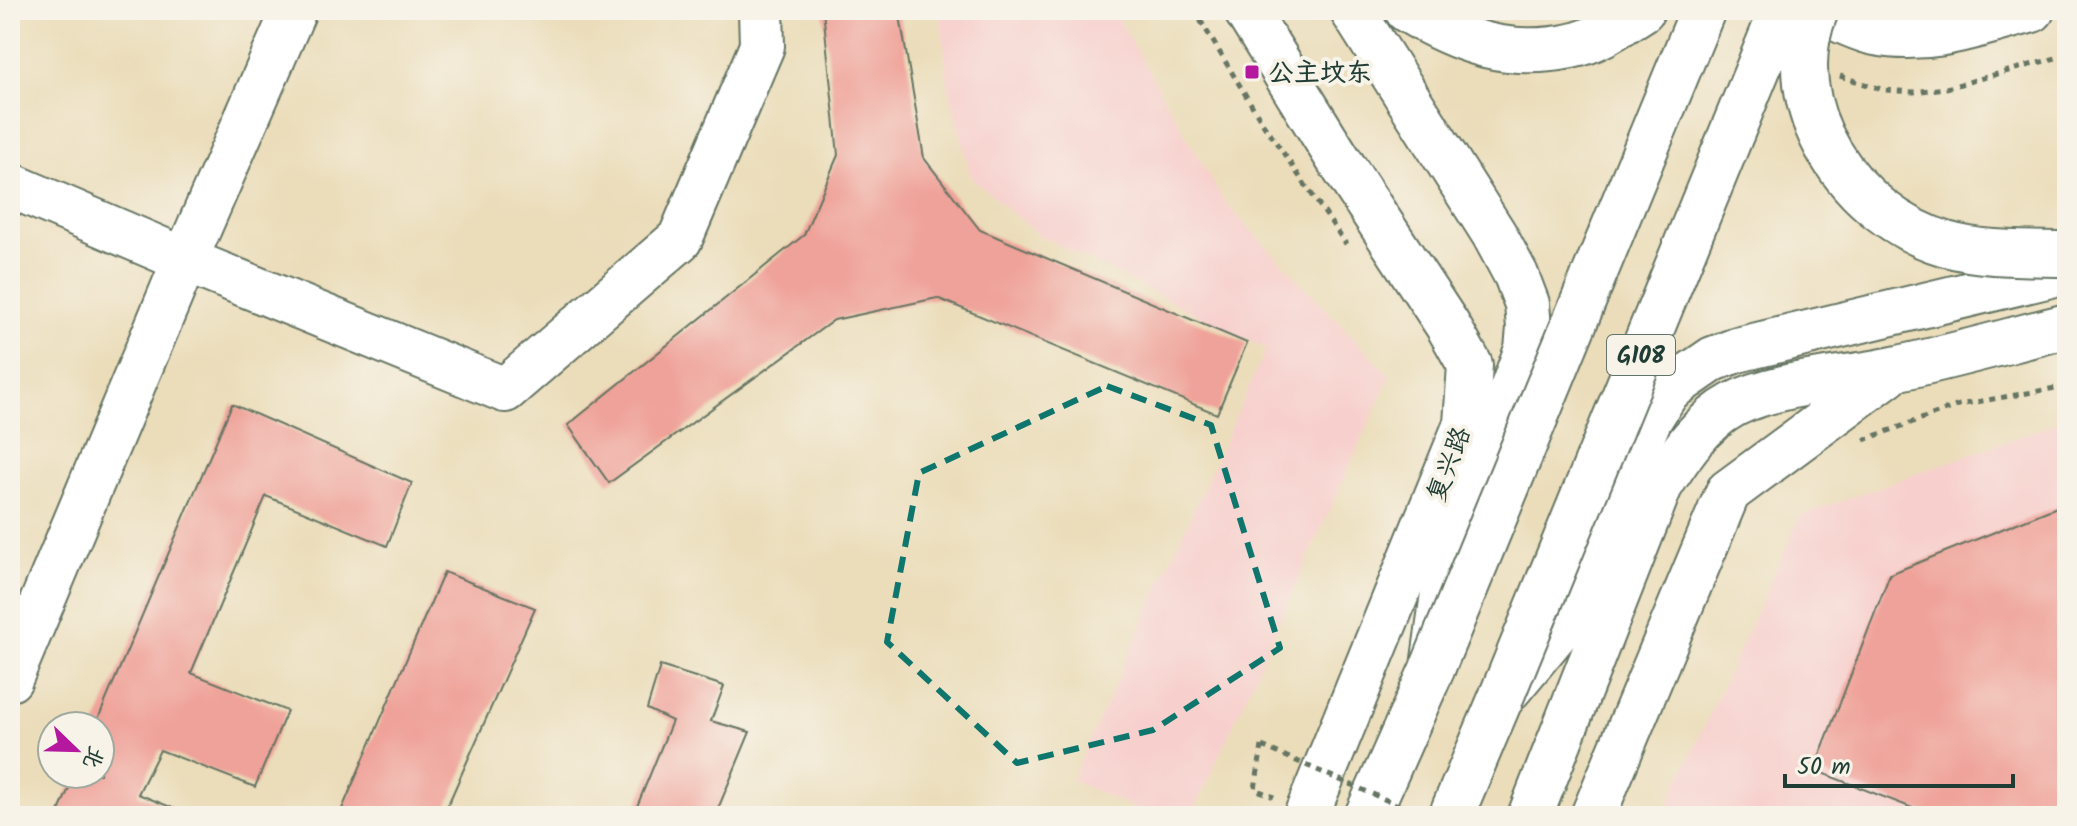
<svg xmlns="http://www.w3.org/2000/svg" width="2077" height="826" viewBox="0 0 2077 826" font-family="Kalam,'LXGW WenKai TC',sans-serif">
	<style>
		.built { fill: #f7d0cd }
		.building { fill: #efa299 }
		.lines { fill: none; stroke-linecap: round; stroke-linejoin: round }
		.minor-casing { stroke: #667563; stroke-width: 48 }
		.highway-casing { stroke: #667563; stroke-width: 48 }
		.path { stroke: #667563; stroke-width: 5; stroke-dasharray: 6 6; stroke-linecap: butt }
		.minor { stroke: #fff; stroke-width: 44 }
		.highway { stroke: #fff; stroke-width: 44 }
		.highway-bridge-casing { stroke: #667563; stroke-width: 48; stroke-linecap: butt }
		.path-bridge { stroke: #667563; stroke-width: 5; stroke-dasharray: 6 6; stroke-linecap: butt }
		.highway-bridge { stroke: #fff; stroke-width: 44 }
		.marked { fill: none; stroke: #0f766e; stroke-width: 6; stroke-dasharray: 16 10; stroke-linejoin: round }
		.poi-dot { fill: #b5179e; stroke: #f7f3e8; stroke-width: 3 }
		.labels { text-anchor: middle; stroke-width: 8; stroke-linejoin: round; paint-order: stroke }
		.shield { fill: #f7f3e8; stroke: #60746a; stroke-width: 2 }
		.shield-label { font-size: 24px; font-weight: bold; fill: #1f3d34 }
		.poi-label { font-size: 26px; font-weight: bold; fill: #1f3d34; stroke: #f7f3e8; text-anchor: start }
		.street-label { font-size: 26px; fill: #1f3d34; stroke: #f7f3e8 }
	</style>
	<rect width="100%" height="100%" fill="#f7f3e8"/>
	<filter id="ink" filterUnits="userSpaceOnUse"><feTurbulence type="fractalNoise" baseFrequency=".0125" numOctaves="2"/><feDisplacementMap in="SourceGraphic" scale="16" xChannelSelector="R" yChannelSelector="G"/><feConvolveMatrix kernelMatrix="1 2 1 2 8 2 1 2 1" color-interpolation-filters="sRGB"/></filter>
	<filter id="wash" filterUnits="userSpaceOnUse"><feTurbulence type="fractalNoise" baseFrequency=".006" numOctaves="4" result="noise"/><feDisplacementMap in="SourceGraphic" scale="32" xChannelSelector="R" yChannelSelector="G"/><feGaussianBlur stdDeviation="1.8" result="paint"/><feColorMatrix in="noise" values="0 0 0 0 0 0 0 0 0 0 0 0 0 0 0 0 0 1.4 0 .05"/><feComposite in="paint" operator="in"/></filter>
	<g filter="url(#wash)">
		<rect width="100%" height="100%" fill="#ebddba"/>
		<!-- built -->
		<path class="built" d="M940 10H1113L1225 203 1390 376 1192 816H1151L1072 780 1266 349 1038 235 971 177 948 84Z
			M2067 419V816H1663L1800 516Z"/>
		<g id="blocks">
			<!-- building -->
			<path class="building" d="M823 10H899L924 158 980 230 1247 343 1217 414 937 298 834 320 609 483 568 425 804 235 838 155Z
				M232 404 412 483 387 546 266 496 191 673 287 711 255 787 160 750 138 794 193 816H57L75 774H100V726H95Z
				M2067 503V816H1933L1814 770 1890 574Z
				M444 572 535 608 443 816H339Z
				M660 666 724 686 711 721 750 732 715 816H633L672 721 647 709Z"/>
		</g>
	</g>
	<g filter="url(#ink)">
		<use href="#blocks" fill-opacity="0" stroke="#667563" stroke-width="2"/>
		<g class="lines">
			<!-- minor casing -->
			<g class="minor-casing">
				<path id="minor" d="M1246 10 1337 157 1448 326 1470 365 1466 424 1306 816
					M1818 10C1836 18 1856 29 1875 33 1930 44 1979 24 2032 10
					M10 185 185 260 505 390 680 239 762 46 761 10
					M10 679 185 260 294 10
					M1530 816 1660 486C1680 455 1700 423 1733 405 1775 383 1847 379 1894 369 1952 357 2010 340 2067 326
					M1593 816 1728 492 1888 374"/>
			</g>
			<!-- highway casing -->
			<g class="highway-casing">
				<path id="highway" d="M1352 10 1494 234 1516 275 1527 304 1529 328 1527 349 1447 564 1433 667 1367 816
					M1407 10C1460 42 1508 59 1571 46 1596 41 1620 24 1642 10
					M1451 816 1500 700 1565 622 1649 420 1668 390 1713 359 1737 350 2067 271"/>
			</g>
			<!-- path -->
			<path class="path" d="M1194 10 1262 122 1346 244
				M2062 30 2067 44
				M1840 76 1884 90 1913 92 1946 88 2067 55
				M1864 440 1959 405 2067 386
				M1262 746 1255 789 1274 797"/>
			<!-- minor -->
			<use href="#minor" class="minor"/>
			<!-- highway -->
			<use href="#highway" class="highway"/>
			<!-- highway-bridge casing -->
			<g class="highway-bridge-casing">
				<path id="highway-bridge" d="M1816 10C1776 107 1851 216 1946 244 1984 255 2027 253 2067 254
					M1433 667 1703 10
					M1500 700 1782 10"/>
			</g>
			<!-- path-bridge -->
			<path class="path-bridge" d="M1262 746 1423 816"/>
			<!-- highway-bridge -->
			<use href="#highway-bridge" class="highway-bridge"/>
		</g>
	</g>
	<!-- marked area -->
	<path class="marked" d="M1107 386 1211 425 1280 648 1153 730 1017 763 887 642 919 473Z"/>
	<!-- markers -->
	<rect class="poi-dot" x="1244" y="64" width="16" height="16" rx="4"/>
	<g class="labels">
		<!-- shield labels -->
		<rect class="shield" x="1607" y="335" width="68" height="40" rx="6"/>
		<g class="shield-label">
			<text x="1641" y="363">G108</text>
		</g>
		<!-- poi labels -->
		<g class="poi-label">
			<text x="1268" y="81">公主坟东</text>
		</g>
		<!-- street labels -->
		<g class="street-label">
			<text transform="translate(1448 464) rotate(-69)" y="9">复兴路</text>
		</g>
	</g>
	<!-- margin -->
	<rect width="2077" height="826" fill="none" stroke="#f7f3e8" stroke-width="40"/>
	<!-- north arrow -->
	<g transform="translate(76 750) rotate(113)"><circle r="38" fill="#f7f3e8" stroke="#a1aaa0" stroke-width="2"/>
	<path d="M0-6L14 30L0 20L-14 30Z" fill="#b5179e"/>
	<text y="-12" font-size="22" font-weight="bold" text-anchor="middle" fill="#1f3d34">北</text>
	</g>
	<!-- scale -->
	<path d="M1785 774v12h228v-12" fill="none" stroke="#1f3d34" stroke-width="4"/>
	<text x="1797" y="774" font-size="24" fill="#1f3d34" stroke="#f7f3e8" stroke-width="6" paint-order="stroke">50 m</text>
</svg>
